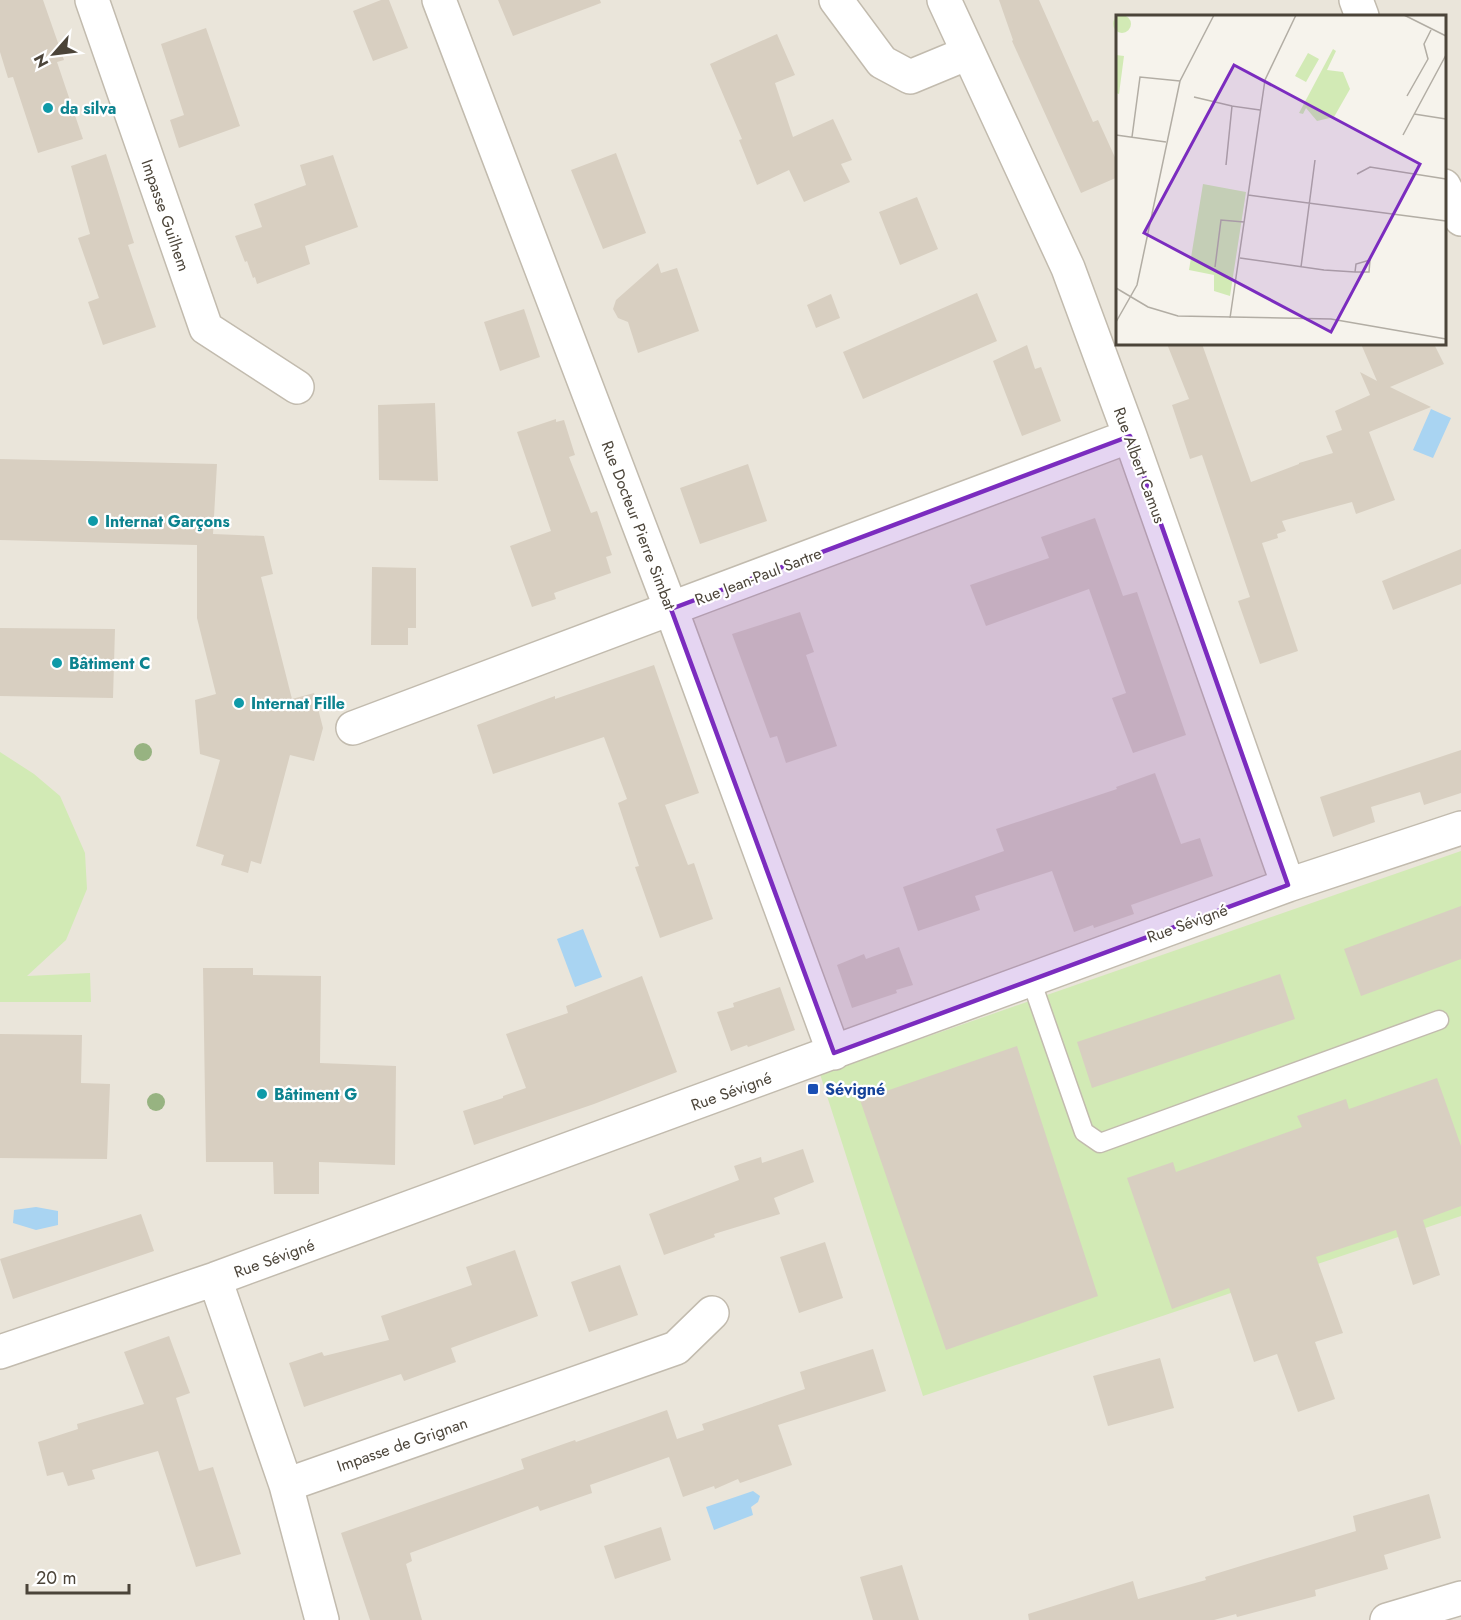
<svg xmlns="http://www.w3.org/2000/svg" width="1461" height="1620" viewBox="0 0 1461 1620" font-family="Jost,sans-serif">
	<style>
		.residential { fill: #eae5da; fill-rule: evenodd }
		.green { fill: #d2eab5 }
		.water { fill: #a9d4f2 }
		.building { fill: #d8cfc1 }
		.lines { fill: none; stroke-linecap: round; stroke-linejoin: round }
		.service-casing { stroke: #c2bbae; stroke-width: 21 }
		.minor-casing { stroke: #c2bbae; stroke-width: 36 }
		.tertiary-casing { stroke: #c2bbae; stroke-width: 36 }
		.service { stroke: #fff; stroke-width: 18 }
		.minor { stroke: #fff; stroke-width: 33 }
		.tertiary { stroke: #fff; stroke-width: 33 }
		.tree { fill: #97b381 }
		.marked { fill: #7b2cbf; fill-opacity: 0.2; stroke: #7b2cbf; stroke-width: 4.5; stroke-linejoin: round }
		.culture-dot { fill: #0f9aa8; stroke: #fff; stroke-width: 2 }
		.transit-dot { fill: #1a4fb4; stroke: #fff; stroke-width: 2 }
		.labels { text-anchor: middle; stroke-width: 4.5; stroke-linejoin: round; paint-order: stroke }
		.culture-label { font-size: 16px; font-weight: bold; fill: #0d838f; stroke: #fff; text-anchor: start }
		.street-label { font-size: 16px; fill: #4b4439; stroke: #fff }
		.transit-label { font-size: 16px; font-weight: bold; fill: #164399; stroke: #fff; text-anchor: start }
		.inset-road { fill: none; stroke: #b2ada4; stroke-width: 1.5 }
		.view { fill: #7b2cbf; fill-opacity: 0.15; stroke: #7b2cbf; stroke-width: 3 }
		.inset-edge { fill: none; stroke: #4b4439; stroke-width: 3 }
	</style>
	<rect width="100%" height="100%" fill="#f6f3ec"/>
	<!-- residential -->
	<path class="residential" d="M0 0H1461V1620H0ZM1118 16H1444V344H1118Z"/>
	<!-- green -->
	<path class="green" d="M0 752 34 774 60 796 85 853 87 889 66 940 27 976 90 973 91 1002H0Z
		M1461 851V1216L923 1396 820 1074Z"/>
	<!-- water -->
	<path class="water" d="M1431 409 1451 418 1433 458 1413 450Z
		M583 929 602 977 575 987 557 939Z
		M36 1207 58 1211V1225L36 1230 13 1223 14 1210Z
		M753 1491 760 1496 758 1502 751 1507 753 1515 714 1530 706 1507Z"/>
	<!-- building -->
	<path class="building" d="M0 0H43L64 60 57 62 83 139 38 153 13 77 8 78 0 52Z
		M381 0H389L408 48 373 61 353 11Z
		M498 0H600L601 3 513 36Z
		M999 0H1039L1093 122 1098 120 1118 164V177L1081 193 1012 41 1013 40Z
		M206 28 240 126 179 148 170 120 184 115 161 44Z
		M777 34 795 75 775 83 793 137 833 119 852 160 841 164 850 182 804 202 789 170 757 185 739 140 742 139 710 64Z
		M616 153 646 233 603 249 571 170Z
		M106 154 134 243 128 245 156 327 103 345 88 302 99 298 78 238 90 234 71 166Z
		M333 155 358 227 305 246 310 264 257 284 255 277 253 278 247 261 245 262 235 236 262 227 254 204 306 185 300 165Z
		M917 197 938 249 900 265 879 212Z
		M658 263 661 273 677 268 699 331 638 353 628 322 618 318 613 309 616 300Z
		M977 293 997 341 863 399 843 352Z
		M831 294 840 318 816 328 807 305Z
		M524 309 540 357 500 371 484 322Z
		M1167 344H1202L1251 482 1299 464V463L1333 453 1326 436 1342 430 1335 411 1370 395 1360 372 1377 381 1361 344H1434L1444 364 1390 387 1431 407 1369 432 1395 500 1356 514 1352 502 1282 521 1286 531 1277 534 1278 538 1262 543 1298 651 1260 664 1238 601 1250 597 1202 455 1190 459 1172 405 1189 399Z
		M1027 345 1035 369 1041 367 1061 421 1022 436 993 361Z
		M435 403 438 481 379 480 378 405Z
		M556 419V422L564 420 575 455 569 457 591 513 597 511 612 555 606 557 611 573 554 593 556 599 532 607 510 546 551 531 517 432Z
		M0 459 217 464 213 534 264 536 273 574 261 577 292 699 314 693 323 728 314 761 290 755 261 864 251 861 248 873 221 865 224 855 196 846 220 760 200 754 195 700 216 694 197 618V545L0 540Z
		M748 464 767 521 700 544 680 488Z
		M1095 518 1123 596 1137 592 1186 735 1133 753 1112 698 1126 693 1089 589 986 626 970 585 1049 558 1041 537Z
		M1461 549V584L1393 610 1382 581Z
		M372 567 416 568V628H408V645H371Z
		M800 612 814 652 806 655 837 746 786 763 777 736 770 738 732 634Z
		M0 628 115 629 113 698 0 696Z
		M654 665 699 793 665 805 688 865 694 863 713 919 660 938 635 867 639 866 618 803 627 799 604 737 493 774 477 725 555 696V699Z
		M1461 750V793L1424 805 1420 792 1371 807 1375 822 1333 837 1320 797Z
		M1155 773 1181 844 1200 838 1213 876 1131 905 1134 914 1094 928 1093 925 1074 932 1052 871 975 896 980 910 918 931 903 887 1004 851 996 829 1117 789 1116 787Z
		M1461 906V959L1361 996 1344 949Z
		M899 947 913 985 896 990 897 993 852 1008 837 965 864 954 866 959Z
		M203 968H253V975L321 976 320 1063 396 1066 395 1165 319 1162V1194H274L273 1162H206Z
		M1280 974 1295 1019 1092 1088 1077 1042Z
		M642 976 677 1072 594 1104 474 1145 463 1111 503 1098V1096L526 1088 506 1034 568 1013 566 1006Z
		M780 987 795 1030 748 1047 747 1045 731 1051 717 1012 734 1007 733 1003Z
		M0 1034 82 1035 81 1083 110 1084 107 1159 0 1158Z
		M1017 1046 1098 1296 946 1350 860 1100Z
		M1437 1078 1461 1146V1206L1423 1220 1440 1275 1413 1285 1396 1230 1316 1257 1343 1333 1315 1342 1335 1399 1298 1412 1277 1354 1254 1362 1229 1288 1172 1309 1127 1178 1173 1162 1176 1172 1302 1127 1297 1116 1346 1099 1349 1109Z
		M803 1149 814 1182 774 1198 780 1214 714 1234 715 1237 664 1255 649 1214 739 1180 734 1166 761 1157 762 1163Z
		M141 1214 154 1251 13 1299 0 1259Z
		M825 1242 843 1298 799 1313 780 1257Z
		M515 1250 538 1316 451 1348 456 1362 404 1381 401 1374 304 1407 289 1363 322 1352 324 1356 389 1340 381 1316 472 1285 466 1267Z
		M620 1265 638 1315 589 1332 571 1282Z
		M169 1336 190 1393 176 1398 199 1471 213 1467 241 1554 196 1567 158 1451 92 1470 95 1479 68 1486 63 1472 47 1476 38 1442 78 1429 77 1424 144 1404 124 1352Z
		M873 1349 886 1391 778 1425 792 1465 740 1483 738 1479 715 1489 714 1486 683 1497 669 1457 590 1485 592 1493 540 1511 538 1506 410 1553 412 1561 406 1564 422 1620H370L341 1533 524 1469 521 1459 575 1440 576 1442 667 1410 677 1439 704 1430 702 1424 805 1389 800 1372Z
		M1160 1358 1174 1408 1108 1426 1093 1376Z
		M1429 1494 1441 1538 1384 1555 1388 1569 1315 1590 1316 1596 1237 1617 1236 1614 1214 1620H1029L1028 1614 1133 1581 1138 1599 1206 1580 1205 1577 1356 1531 1353 1516Z
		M661 1527 671 1560 615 1579 604 1546Z
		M902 1565 919 1620H873L860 1577Z"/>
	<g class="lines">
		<!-- service casing -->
		<g class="service-casing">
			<path id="service" d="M1031 980 1084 1132 1100 1143 1439 1020"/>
		</g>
		<!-- minor casing -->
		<g class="minor-casing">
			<path id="minor" d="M92 0 206 328 297 387
				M439 0 671 609 834 1053
				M836 0 882 62 910 77 968 53
				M944 0 1068 268 1130 436 1288 885
				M353 728 1130 436
				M215 1279 286 1485 676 1348 712 1313
				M0 1352 215 1279 1288 885 1461 828
				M286 1485 322 1620
				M1387 1620 1461 1598"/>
		</g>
		<!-- tertiary casing -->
		<g class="tertiary-casing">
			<path id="tertiary" d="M1356 0 1362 16
				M1444 186 1461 219"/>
		</g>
		<!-- service -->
		<use href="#service" class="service"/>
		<!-- minor -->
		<use href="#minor" class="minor"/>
		<!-- tertiary -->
		<use href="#tertiary" class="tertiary"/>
	</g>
	<!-- trees -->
	<g class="tree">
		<circle cx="143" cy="752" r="9"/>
		<circle cx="156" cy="1102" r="9"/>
	</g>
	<!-- marked area -->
	<path class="marked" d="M1130 436 1288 885 834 1053 671 609Z"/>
	<!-- markers -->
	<g class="culture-dot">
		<circle cx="48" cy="108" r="6"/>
		<circle cx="93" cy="521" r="6"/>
		<circle cx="57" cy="663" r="6"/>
		<circle cx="239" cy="703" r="6"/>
		<circle cx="262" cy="1094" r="6"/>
	</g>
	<rect class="transit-dot" x="807" y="1083" width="12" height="12" rx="3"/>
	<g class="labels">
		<!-- culture labels -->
		<g class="culture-label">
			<text x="60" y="114">da silva</text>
			<text x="105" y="527">Internat Garçons</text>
			<text x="69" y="669">Bâtiment C</text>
			<text x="251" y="709">Internat Fille</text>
			<text x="274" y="1100">Bâtiment G</text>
		</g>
		<!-- street labels -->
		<g class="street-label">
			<text transform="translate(166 215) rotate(71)" y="6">Impasse Guilhem</text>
			<text transform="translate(1140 465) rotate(70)" y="6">Rue Albert Camus</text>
			<text transform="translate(639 525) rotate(69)" y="6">Rue Docteur Pierre Simbat</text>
			<text transform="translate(758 576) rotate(-21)" y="6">Rue Jean-Paul Sartre</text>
			<text transform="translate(1187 923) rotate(-20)" y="6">Rue Sévigné</text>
			<text transform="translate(731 1091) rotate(-20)" y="6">Rue Sévigné</text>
			<text transform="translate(274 1258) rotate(-20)" y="6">Rue Sévigné</text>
			<text transform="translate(402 1444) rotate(-19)" y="6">Impasse de Grignan</text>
		</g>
		<!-- transit labels -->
		<g class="transit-label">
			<text x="825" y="1095">Sévigné</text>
		</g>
	</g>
	<!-- overview -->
	<g transform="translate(1116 15)">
		<rect width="330" height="330" fill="#f6f3ec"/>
		<path d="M-3 9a9 9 0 1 1 18 0a9 9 0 1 1-18 0ZM217 34 220 36 211 55 227 57 234 74 218 102 201 106 190 93 187 99 183 98ZM192 38 203 44 190 67 179 61ZM0 40 8 41 3 79 0 78ZM87 169 130 177 114 281 98 276V260L73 255Z" fill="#d2eab5"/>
		<path class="inset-road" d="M288 0 330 21M291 81 312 44 308 29 315 15M78 82 116 91M298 99 330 104M0 120 50 127M287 120 330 40M16 122 24 62 64 66M110 150 116 91 144 95M241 159 254 152 330 164M132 180 330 206M124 243 208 255 239 257H253L254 245 240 249 239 257M99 252 105 205 128 207M185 252 199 145M0 273 32 292 62 301 215 304 330 324M114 303 149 65 180 0M0 307 21 270 64 66 98 0"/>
		<path class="view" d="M118 50 304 149 215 317 28 218Z"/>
		<rect width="330" height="330" class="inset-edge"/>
	</g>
	<!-- north arrow -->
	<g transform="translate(54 54) rotate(242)" stroke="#ffffff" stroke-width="4.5" paint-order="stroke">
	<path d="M0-4.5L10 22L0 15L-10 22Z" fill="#4b4439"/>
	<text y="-9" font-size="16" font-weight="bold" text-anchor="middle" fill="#4b4439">N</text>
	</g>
	<!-- scale -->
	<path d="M27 1584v9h102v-9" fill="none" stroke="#4b4439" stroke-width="3"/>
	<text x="36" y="1584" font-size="18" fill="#4b4439" stroke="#ffffff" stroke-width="4.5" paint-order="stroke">20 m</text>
</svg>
